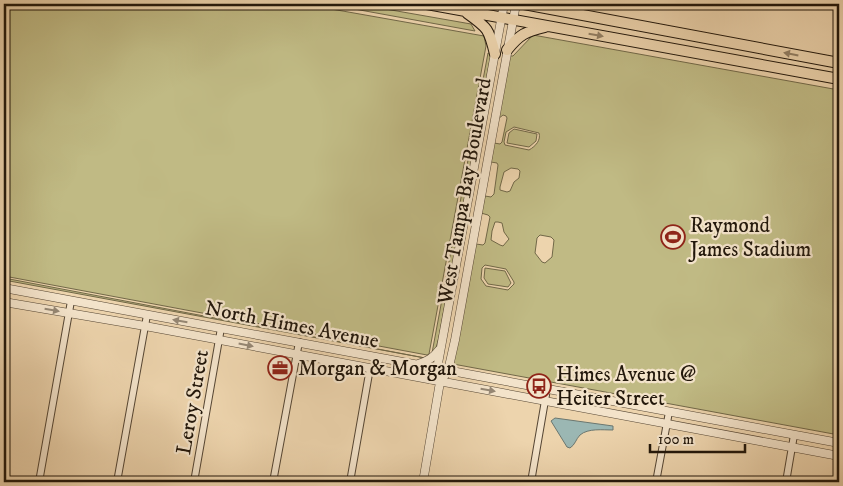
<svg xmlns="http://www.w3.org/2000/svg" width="843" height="486" viewBox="0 0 843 486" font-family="'IM FELL DW Pica',serif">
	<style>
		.green { fill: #c0ba84; stroke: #716848; fill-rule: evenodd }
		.water { fill: #9bb7b3; stroke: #6b7770 }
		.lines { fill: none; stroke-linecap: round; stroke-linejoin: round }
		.minor-casing { stroke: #554634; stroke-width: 8 }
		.tertiary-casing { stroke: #554634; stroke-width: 9 }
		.primary-casing { stroke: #22170b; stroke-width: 12 }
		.minor { stroke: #f3e3ca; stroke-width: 6 }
		.tertiary { stroke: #f3e3ca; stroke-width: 8 }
		.primary { stroke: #edd4ad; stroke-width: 10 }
		.oneway { fill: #927f64 }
		.oneway2 { fill: #958774 }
		.labels { text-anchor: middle; stroke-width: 4.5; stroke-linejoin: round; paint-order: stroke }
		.street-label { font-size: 21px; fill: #22170b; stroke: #f3e3ca }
		.poi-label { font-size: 21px; fill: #22170b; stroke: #f3e3ca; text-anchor: start }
	</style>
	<rect width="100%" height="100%" fill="#edd4ad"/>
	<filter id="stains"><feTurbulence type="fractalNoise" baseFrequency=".004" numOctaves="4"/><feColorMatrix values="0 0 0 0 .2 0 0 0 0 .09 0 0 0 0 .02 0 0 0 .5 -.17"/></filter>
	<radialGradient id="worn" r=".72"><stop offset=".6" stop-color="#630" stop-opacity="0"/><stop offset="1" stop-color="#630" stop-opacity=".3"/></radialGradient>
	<!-- green -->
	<path class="green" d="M4 4H303L484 36 486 46 429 354 427 355 4 276Z
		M327 4H357L471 24 475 31Z
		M533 35 839 90V435L453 364 476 244 483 245 485 243 490 217 488 215 481 213 485 196 491 197 494 194 498 165 497 163 491 162 494 143 500 144 502 142 507 118 506 116 503 115 498 119 509 56H513ZM514 127 539 133C541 140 536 146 529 150L505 145 504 142 506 132ZM511 168 518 169 520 171 519 178 514 182 510 191 507 192 500 190V187L504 172ZM495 222H498L502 223 504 232 509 239 503 246 500 245 491 240 492 231ZM540 235 551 237 554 240 552 257 545 263 542 262 535 253 537 238ZM485 265 506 269 514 282V284L508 290 486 286 481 279 482 268Z
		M488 53 491 54 439 337 436 348 432 353Z
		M514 129 537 134 536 141 529 147 507 143 509 133Z
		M485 268 505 271 511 283 508 287 488 284 484 278Z
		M4 278 425 358 4 280Z"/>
	<!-- water -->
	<path class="water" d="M555 418 613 426V430C603 430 588 428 580 435 576 439 575 445 570 448L567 447 551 421Z"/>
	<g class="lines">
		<!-- minor casing -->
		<g class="minor-casing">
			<path id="minor" d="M39 482 71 301
				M117 482 147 315
				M194 482 221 328
				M273 482 299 342
				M350 482 370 368
				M531 482 547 389
				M656 482 669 412
				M786 482 794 435"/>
		</g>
		<!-- tertiary casing -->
		<g class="tertiary-casing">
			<path id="tertiary" d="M4 288 839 443
				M4 302 145 326 839 456
				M418 364C428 361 433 358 439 350
				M440 382 448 371 455 340 516 4
				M423 482 440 382 437 369 504 4"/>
		</g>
		<!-- primary casing -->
		<g class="primary-casing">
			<path id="primary" d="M427 4 839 79
				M524 4 839 63
				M467 13C488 28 489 29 495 54
				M507 50C520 34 525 32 545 27"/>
		</g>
		<!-- minor -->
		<use href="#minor" class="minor"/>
		<!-- tertiary -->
		<use href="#tertiary" class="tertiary"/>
		<!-- primary -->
		<use href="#primary" class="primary"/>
	</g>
	<!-- one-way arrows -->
	<defs><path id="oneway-solid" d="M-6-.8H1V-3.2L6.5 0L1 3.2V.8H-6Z" transform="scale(1.25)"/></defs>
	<g class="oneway">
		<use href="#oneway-solid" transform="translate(596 35) rotate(10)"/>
		<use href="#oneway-solid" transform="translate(791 54) rotate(-169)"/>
	</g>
	<g class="oneway2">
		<use href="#oneway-solid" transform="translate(52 310) rotate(10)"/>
		<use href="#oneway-solid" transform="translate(180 321) rotate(-170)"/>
		<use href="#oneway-solid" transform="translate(246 345) rotate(11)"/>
		<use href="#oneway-solid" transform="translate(488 390) rotate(10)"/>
	</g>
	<!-- icons -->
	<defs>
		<g id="stadium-ring" transform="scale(1.25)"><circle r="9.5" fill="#f3e3ca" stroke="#8f2418" stroke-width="1.5"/><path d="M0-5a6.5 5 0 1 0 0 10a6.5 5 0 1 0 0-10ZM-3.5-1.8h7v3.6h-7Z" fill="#8f2418"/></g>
		<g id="office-ring" transform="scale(1.25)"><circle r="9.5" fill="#f3e3ca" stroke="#8f2418" stroke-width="1.5"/><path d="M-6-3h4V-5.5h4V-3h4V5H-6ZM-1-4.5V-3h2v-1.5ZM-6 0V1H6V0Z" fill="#8f2418"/></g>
		<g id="bus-ring" transform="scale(1.25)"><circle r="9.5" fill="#f3e3ca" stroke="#8f2418" stroke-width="1.5"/><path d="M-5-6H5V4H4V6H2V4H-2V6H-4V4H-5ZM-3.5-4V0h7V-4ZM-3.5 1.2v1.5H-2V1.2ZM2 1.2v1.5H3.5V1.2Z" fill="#8f2418"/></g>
	</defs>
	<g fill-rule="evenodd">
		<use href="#stadium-ring" x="673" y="237"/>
		<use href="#office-ring" x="280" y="368"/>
		<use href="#bus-ring" x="539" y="386"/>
	</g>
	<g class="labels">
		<!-- street labels -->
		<g class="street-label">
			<text transform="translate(464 191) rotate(-80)" y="7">West Tampa Bay Boulevard</text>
			<text transform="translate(292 324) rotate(11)" y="7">North Himes Avenue</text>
			<text transform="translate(192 402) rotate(-80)" y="7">Leroy Street</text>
		</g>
		<!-- poi labels -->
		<g class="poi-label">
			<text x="690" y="232">Raymond<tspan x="690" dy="24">James Stadium</tspan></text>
			<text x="298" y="375">Morgan &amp; Morgan</text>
			<text x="556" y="381">Himes Avenue @<tspan x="556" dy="24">Heiter Street</tspan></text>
		</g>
	</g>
	<!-- margin -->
	<rect width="843" height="486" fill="none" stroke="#edd4ad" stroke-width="20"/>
	<rect x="5" y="5" width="833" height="476" fill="none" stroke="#22170b" stroke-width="2.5"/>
	<rect x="10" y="10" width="823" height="466" fill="none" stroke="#22170b"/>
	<!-- scale -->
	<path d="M650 444v8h95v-8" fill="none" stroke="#22170b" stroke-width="2.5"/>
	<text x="658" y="444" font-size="15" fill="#22170b" stroke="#f3e3ca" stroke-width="4" paint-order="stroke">100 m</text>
	<rect width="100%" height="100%" filter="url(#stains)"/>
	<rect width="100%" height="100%" fill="url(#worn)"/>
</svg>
